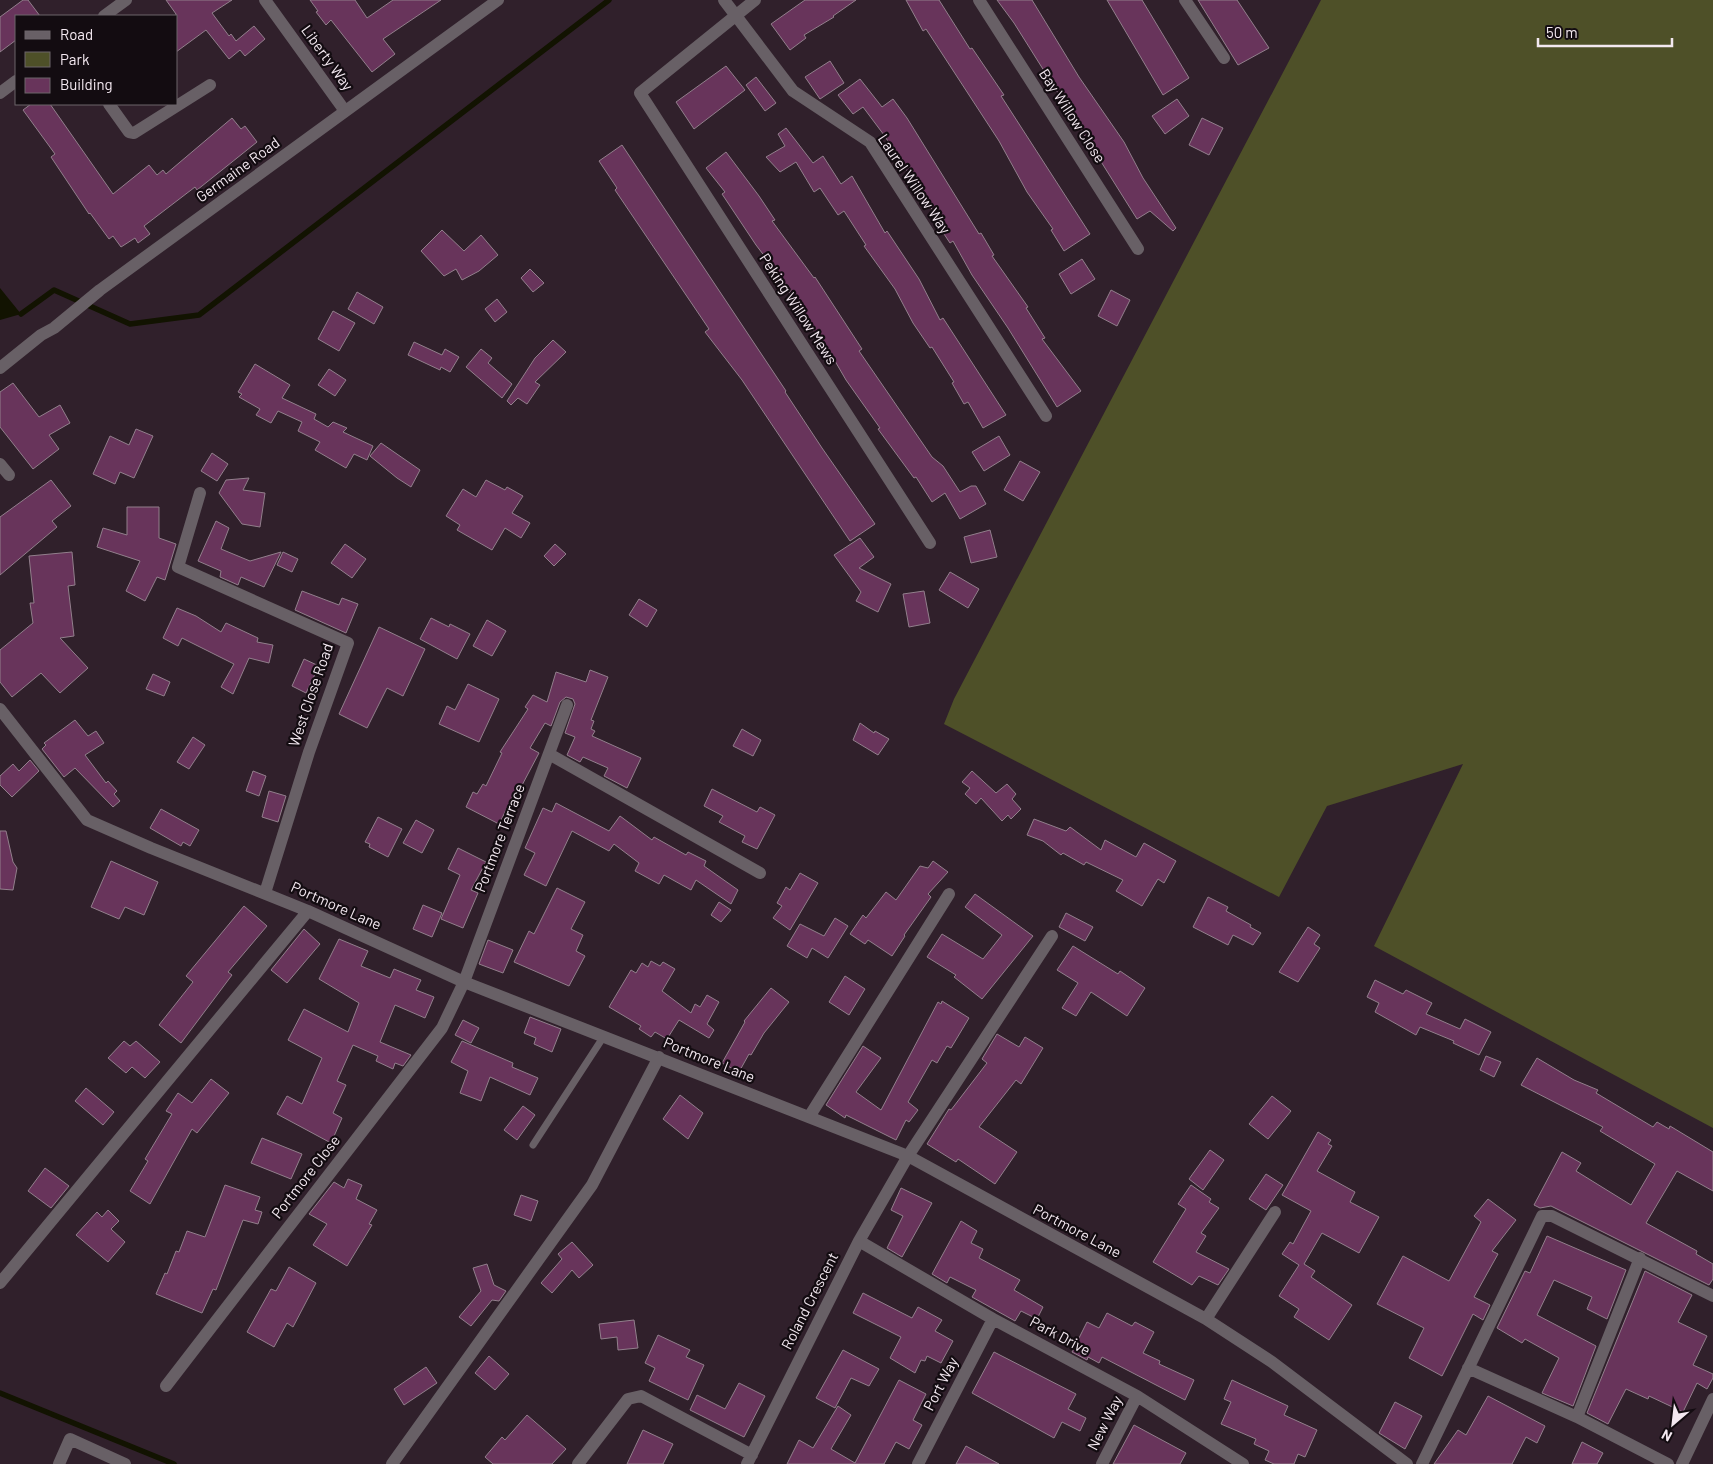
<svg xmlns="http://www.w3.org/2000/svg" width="1713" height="1464" viewBox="0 0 1713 1464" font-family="Barlow,sans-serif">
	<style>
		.green { fill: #4e5028 }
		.water { fill: #121301 }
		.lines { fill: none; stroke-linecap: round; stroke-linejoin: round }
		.stream { stroke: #121301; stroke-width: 5.5 }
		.building { fill: #68345b; stroke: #927f8c }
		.service { stroke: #686066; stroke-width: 7 }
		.minor { stroke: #686066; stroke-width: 12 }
		.tertiary { stroke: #686066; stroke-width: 12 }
		.labels { text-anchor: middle; stroke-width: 4.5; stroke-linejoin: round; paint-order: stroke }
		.street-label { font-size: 15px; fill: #f3e8f0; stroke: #130c11 }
	</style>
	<rect width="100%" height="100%" fill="#30202b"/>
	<!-- green -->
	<path class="green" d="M1321 0H1713V1128L1374 946 1463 764 1327 806 1279 897 944 724 954 699Z"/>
	<!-- water -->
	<path class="water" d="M0 288 21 314 0 320Z"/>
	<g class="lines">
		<!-- stream -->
		<path class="stream" d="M21 314 54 290 130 324 199 315 609 0
			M0 1393 174 1464"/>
	</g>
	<!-- building -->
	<path class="building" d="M23 0H28L40 16H16V40L0 52V17Z
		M166 0H232L212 13 229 36 231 34 236 41 254 26 265 39 245 56 240 50 229 59 206 30 176 52V14Z
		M310 0H355L367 18 393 0H441L383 39 395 54 372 72 331 20 326 25 316 12 318 11Z
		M805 0H856L833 16 834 17 804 35 806 38 790 50 771 24Z
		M906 0H939L970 49 972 48 1004 95 1001 96 1090 234 1064 251 1051 230 1053 229 1027 192 999 141 926 29 923 31Z
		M997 0H1032L1079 77 1124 142 1143 178 1176 228 1173 231 1150 211 1137 219 1014 23Z
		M1107 0H1142L1189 78 1163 95Z
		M1198 0H1237L1269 48 1238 65Z
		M830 61 844 83 820 99 805 77Z
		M726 66 745 90 694 129 676 102Z
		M756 77 776 103 765 111 746 85Z
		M860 79 882 107 893 99 907 118 979 234 981 233 994 255 992 256 1028 307 1026 308 1045 338 1042 339 1081 391 1057 407 1008 328 972 275 953 241 950 243 936 222 939 220 884 135 863 107 853 114 838 95Z
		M1177 99 1189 116 1165 134 1152 116Z
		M31 104H50L113 194 149 165 157 175 163 170 166 174 232 118 241 129 245 126 257 142 197 190 195 187 144 226 150 234 138 243 135 238 121 247 113 236 109 239 90 213 89 214 51 157 55 154 23 110Z
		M1202 118 1223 128 1209 155 1189 145Z
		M786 128 813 163 823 156 841 184 852 176 885 233 887 231 919 279 940 320 943 318 1006 415 983 428 968 402 964 404 952 383 954 382 932 347 930 348 913 323 895 289 864 246 866 245 844 211 838 215 820 188 814 192 796 162 780 172 766 157 785 146 778 134Z
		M622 145 786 391 785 392 822 448 875 524 850 541 742 380 705 332 709 329 615 190 617 188 599 161Z
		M726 152 759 196 775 220 772 221 814 278 815 277 862 349 859 351 932 457 943 466 960 492 971 486H976L986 504 960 519 945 493 932 502 916 477 914 478 878 429 880 428 846 380 828 349 803 317 789 292 791 291 756 245 722 194 725 192 706 168Z
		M442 230 464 251 481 235 498 255 479 271 462 280 456 269 444 276 421 251Z
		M1082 259 1095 279 1071 294 1059 274Z
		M530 269 544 283 533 292 521 278Z
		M1111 290 1130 300 1117 326 1098 316Z
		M357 292 383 307 374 324 348 309Z
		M497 299 507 312 495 322 485 309Z
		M333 311 355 323 339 351 318 339Z
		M553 340 566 352 535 382 540 385 527 404 518 398 511 405 507 401 535 358Z
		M414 342 442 355 445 349 459 357 450 372 441 367 440 370 408 355Z
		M481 349 492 358 488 363 512 384 502 398 466 367Z
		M255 364 290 385 282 398 316 414 314 419 328 427 333 422 347 428 343 432 373 446 367 460 354 454 346 468 315 450 320 442 298 431 302 422 278 411 271 423 256 415 260 409 239 397 242 394 238 392Z
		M329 369 346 380 335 396 318 385Z
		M13 383 39 417 60 405 70 423 49 435 59 449 33 469 0 427V392Z
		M136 429 153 436 134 478 120 472 115 484 93 474 110 436 129 445Z
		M999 436 1010 455 984 471 972 452Z
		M381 443 420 470 411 487 397 478 370 456Z
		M212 453 228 464 217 481 201 471Z
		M1020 461 1040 472 1023 501 1004 490Z
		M249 478 243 490 265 493 260 527 242 524 219 493 226 480Z
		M51 480 71 506 52 521 57 527 0 575V517Z
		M486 480 505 490 507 487 523 496 512 513 530 523 521 538 505 528 492 550 457 530 460 525 446 516 463 489 476 497Z
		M127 507H159V538L176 544 165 580 157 577 145 601 126 591 140 561 97 547 103 528 127 535Z
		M216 521 229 528 221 549 250 561 281 552 264 587 241 577 238 585 220 577 221 571 198 561Z
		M990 530 997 557 971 563 964 537Z
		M860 538 874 557 859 568 891 584 878 612 856 601 861 592 834 555Z
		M345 544 366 559 352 578 331 563Z
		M555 544 566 554 554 566 544 556Z
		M72 552 75 585 68 586 74 636 60 638 88 668 60 693 41 673 12 697 0 682V650L33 623 30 603H34L29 556Z
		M283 552 298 559 292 572 277 565Z
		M950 572 979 589 968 608 939 590Z
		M302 591 339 605 342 598 358 604 346 633 295 610Z
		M924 591 930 623 909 627 903 594Z
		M639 599 657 610 647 627 629 615Z
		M177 608 196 616 221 632 226 623 258 638 257 642 273 645 269 663 249 658 233 694 221 687 234 664 182 638 178 646 163 638Z
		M431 618 449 627 450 624 470 634 457 659 420 639Z
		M487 620 506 631 492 656 473 646Z
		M379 627 425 649 403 696 387 688 367 728 339 714Z
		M304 659 319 666 306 693 292 686Z
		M590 670 608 677 591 720 594 721 591 729 595 731 592 736 641 758 627 788 604 776 608 768 583 757 580 762 567 755 575 737 565 733 575 704 573 699 566 697 560 702 551 726 545 723 530 748 539 753 520 789 517 788 499 824 466 807 473 792 477 794 483 784 486 786 502 753 500 752 528 709 525 707 533 695 547 702 556 672 586 682Z
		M153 674 170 682 164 696 146 689Z
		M468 684 499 699 479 742 439 724 447 706 455 710Z
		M75 720 88 736 96 731 104 743 85 755 106 783 108 781 117 791 114 794 120 801 113 807 75 768 64 777 42 749 46 745 44 743Z
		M860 723 874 733 875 731 889 739 878 755 853 740Z
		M742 729 761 740 753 756 733 746Z
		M193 737 205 745 189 769 177 762Z
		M30 760 39 771 12 797 0 785V776L13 764 19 771Z
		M253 771 266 776 259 796 246 791Z
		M972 771 996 793 1007 784 1016 794 1012 799 1021 809 1011 819 1008 815 1002 821 981 798 976 804 965 794 970 788 962 782Z
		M712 789 757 812 760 807 775 815 757 849 742 842 745 836 719 822 723 816 704 806Z
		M269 791 286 796 278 822 262 817Z
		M556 803 609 831 620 816 652 840 654 837 686 855 688 852 706 861 704 866 738 890 731 904 696 880 691 890 664 875 659 884 635 871 639 863 614 844 609 851 572 831 546 886 524 875 535 853 525 848 543 808 552 812Z
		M161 809 199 830 190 846 183 842 181 846 150 828Z
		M378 817 402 829 388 857 369 847 370 844 365 842Z
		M1034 819 1066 831 1070 827 1101 850 1105 840 1136 857 1144 843 1176 861 1164 883 1158 879 1142 906 1116 891 1123 880 1086 862 1084 865 1063 853 1061 855 1043 841 1027 835Z
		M416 820 434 830 422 853 403 843Z
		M0 831H6L13 862 17 868 13 890 0 889Z
		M458 848 486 862 471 890 478 893 463 928 441 919 460 875 448 869Z
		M111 861 158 882 144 915 125 907 119 919 91 907Z
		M933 861 948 872 928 894 931 897 904 935 905 936 892 956 868 940 865 944 850 934 863 915 866 918 886 892 896 900 920 866 928 868Z
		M800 873 818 883 790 930 773 918 782 906 777 903 786 887 790 890Z
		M557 888 585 902 571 929 583 935 576 951 585 956 569 986 514 962 529 931 534 934Z
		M975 894 1033 936 982 999 954 977 956 975 927 957 942 934 983 959 1002 935 965 907Z
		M1208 897 1228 907 1226 911 1251 925 1250 927 1261 933 1253 945 1233 935 1228 945 1193 927Z
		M719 902 731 910 721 922 711 915Z
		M423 905 442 913 432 937 413 929Z
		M244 906 267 926 228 972 232 975 181 1043 159 1025 193 982 186 976Z
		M1066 913 1093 927 1085 941 1059 927Z
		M835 918 848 926 828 958 812 948 807 958 787 946 800 924 824 936Z
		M1308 927 1320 935 1314 944 1320 948 1298 982 1279 972Z
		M304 929 320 944 287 983 271 970Z
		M339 939 368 951 361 966 390 978 394 969 421 980 416 990 434 997 425 1018 395 1005 380 1042 411 1055 403 1066 395 1063 393 1069 376 1061 378 1056 353 1045 337 1081 346 1085 333 1113 342 1118 331 1143 277 1114 287 1096 302 1104 322 1058 288 1040 304 1009 348 1032 359 1003 319 979Z
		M488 940 513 950 503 973 479 964Z
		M1073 946 1118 974 1120 971 1145 988 1127 1016 1091 992 1076 1016 1062 1008 1078 983 1057 970Z
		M651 961 660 966 663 962 675 969 662 991 691 1013 695 1004 700 1007 707 995 719 1002 707 1024 714 1030 709 1038 679 1020 667 1039 655 1032 651 1037 639 1029 641 1026 609 1007 631 970 636 973 642 963 648 967Z
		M845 976 865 989 849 1015 829 1002Z
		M1375 980 1403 994 1406 990 1432 1003 1426 1014 1460 1029 1465 1019 1491 1032 1479 1055 1453 1043 1454 1041 1420 1027 1416 1035 1375 1012 1379 1003 1367 997Z
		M771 988 789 1002 764 1033 751 1055 749 1054 739 1072 722 1063 745 1022 744 1021Z
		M942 1001 969 1018 951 1048 947 1046 937 1063 932 1060 908 1102 918 1110 909 1122 906 1120 896 1140 846 1115 845 1118 826 1105 863 1046 881 1058 856 1092 881 1110 938 1002 941 1004Z
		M530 1017 561 1029 552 1052 534 1044 536 1038 524 1033Z
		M463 1020 479 1028 471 1043 455 1035Z
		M997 1034 1019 1047 1025 1037 1043 1048 1021 1084 1016 1080 979 1127 1017 1152 995 1184 958 1159 956 1162 927 1144 949 1109 951 1110 987 1063 982 1059Z
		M124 1041 130 1046 136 1041 160 1062 145 1078 132 1067 126 1073 108 1058Z
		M462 1041 513 1063 512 1067 538 1078 530 1095 490 1077 481 1101 460 1093 468 1071 451 1062Z
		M1486 1056 1501 1062 1494 1077 1480 1070Z
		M1537 1058 1574 1080 1598 1090 1596 1093 1653 1127 1657 1122 1669 1129 1670 1126 1713 1152V1191L1677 1171 1646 1223 1697 1251 1696 1254 1713 1264V1279L1709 1285 1551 1206 1540 1208 1534 1205 1562 1152 1581 1163 1576 1171 1631 1205 1655 1164 1600 1131 1603 1127 1521 1085Z
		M211 1079 229 1093 197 1133 192 1129 150 1204 130 1191 148 1161 145 1159 172 1114 166 1111 178 1093 192 1103Z
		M86 1088 114 1112 103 1125 75 1101Z
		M680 1095 703 1113 688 1139 663 1119Z
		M1272 1096 1291 1111 1268 1139 1249 1124Z
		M523 1106 535 1115 517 1140 504 1130Z
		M1318 1132 1331 1140 1328 1144 1332 1146 1317 1171 1355 1192 1350 1202 1379 1217 1359 1253 1322 1233 1304 1264 1315 1271 1311 1277 1352 1305 1329 1340 1294 1317 1299 1309 1279 1296 1299 1265 1282 1254 1290 1242 1293 1244 1311 1211 1282 1195Z
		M262 1138 302 1154 291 1179 251 1163Z
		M1210 1150 1224 1160 1203 1190 1189 1179Z
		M45 1168 69 1186 51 1208 28 1191Z
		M1266 1174 1283 1185 1266 1210 1249 1199Z
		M348 1179 362 1185 356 1199 377 1210 369 1224 372 1225 347 1266 313 1245 327 1224 309 1214 334 1182 344 1188Z
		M225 1185 260 1197 255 1210 262 1212 258 1224 243 1220 216 1290 213 1289 202 1313 156 1294 165 1273 167 1274 176 1251 179 1252 187 1231 205 1237Z
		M1191 1185 1211 1199 1209 1202 1219 1208 1201 1233 1206 1236 1196 1252 1229 1269 1218 1285 1199 1276 1192 1285 1153 1262 1186 1209 1178 1204Z
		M901 1188 932 1203 902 1257 887 1248 903 1216 891 1210Z
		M521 1195 538 1201 531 1221 514 1215Z
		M1488 1199 1516 1220 1492 1251 1498 1254 1474 1297 1490 1305 1483 1320 1473 1314 1442 1376 1409 1358 1424 1328 1377 1304 1403 1256 1449 1281 1481 1222 1474 1216Z
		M108 1210 119 1221 111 1229 125 1242 108 1262 76 1235 97 1212 102 1217Z
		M961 1221 977 1231 971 1243 983 1249 979 1258 1020 1280 1014 1290 1043 1307 1037 1319 1021 1311 1015 1321 972 1297 976 1290 950 1277 947 1283 932 1274Z
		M1547 1236 1626 1270 1607 1319 1587 1309 1592 1297 1554 1280 1537 1315 1596 1346 1573 1406 1542 1393 1559 1358 1525 1339 1522 1343 1497 1328 1525 1271 1530 1273Z
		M572 1242 593 1265 579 1278 572 1270 552 1293 541 1283 562 1259 558 1254Z
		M487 1264 494 1285 506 1291 499 1301 492 1300 471 1326 459 1317 481 1291 473 1268Z
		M289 1267 316 1283 293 1327 287 1323 274 1347 247 1332 271 1289 276 1291Z
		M1645 1271 1692 1295 1678 1322 1707 1336 1693 1365 1713 1374V1378L1707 1389 1697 1383 1683 1412 1649 1396 1648 1399 1626 1389 1608 1424 1587 1413Z
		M863 1293 912 1318 918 1307 942 1320 935 1331 953 1341 941 1363 927 1356 925 1361 921 1360 915 1373 890 1358 901 1337 853 1313Z
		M1107 1313 1132 1326 1135 1322 1154 1332 1143 1353 1160 1361 1159 1364 1194 1380 1185 1400 1102 1357 1099 1363 1088 1357 1087 1360 1072 1352 1087 1322 1099 1328Z
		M634 1320 638 1348 618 1350 617 1337 601 1339 599 1324Z
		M658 1335 690 1350 686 1357 704 1365 688 1400 649 1381 655 1368 645 1363Z
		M843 1350 879 1369 869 1386 851 1378 835 1408 816 1398Z
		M994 1352 1076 1394 1068 1409 1086 1418 1080 1431 1062 1422 1054 1438 972 1393Z
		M489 1356 509 1374 495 1390 475 1373Z
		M426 1367 437 1383 404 1405 394 1389Z
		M899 1380 926 1394 913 1420 922 1425 909 1449 896 1442 884 1464H787L799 1440 813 1448 838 1406 851 1415 831 1449 855 1463Z
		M1232 1380 1288 1406 1284 1415 1317 1430 1305 1457 1298 1454 1294 1464H1274L1265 1460 1269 1451 1254 1444 1256 1439 1221 1424 1231 1402 1224 1399Z
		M739 1383 765 1396 744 1437 690 1410 697 1395 725 1409Z
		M1488 1396 1545 1426 1537 1443 1526 1437 1512 1464H1434L1458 1430 1466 1435Z
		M1395 1402 1422 1416 1405 1449 1379 1433Z
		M527 1415 566 1449 552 1464H493L485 1457 502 1437 505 1440Z
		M1134 1425 1186 1453 1180 1464H1113Z
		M643 1430 673 1444 663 1464H627Z
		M1582 1442 1603 1453 1597 1464H1572Z
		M966 1446 999 1464H956Z"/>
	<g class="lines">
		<!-- service -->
		<path class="service" d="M533 1145 604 1036"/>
		<!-- minor -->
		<path class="minor" d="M265 0 345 111
			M724 0 793 91 870 142 1046 416
			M755 0 640 93 930 543
			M979 0 1138 249
			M1185 0 1224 58
			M104 16 126 0
			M0 93 16 81
			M109 104 129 132 134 133 210 85
			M0 464 9 475
			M200 493 178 567 348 643 309 752 265 893
			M0 709 87 820 151 848 308 911 464 982 908 1156 1206 1319 1272 1362 1407 1464
			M549 754 760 873
			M809 1117 949 894
			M859 1241 993 1319 1137 1396 1243 1464
			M0 1283 308 911
			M1206 1319 1275 1212
			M1468 1368 1577 1417 1668 1464
			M166 1386 442 1028 464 982 567 705
			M1577 1417 1640 1258
			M59 1464 70 1439 125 1464
			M392 1464 592 1185 659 1057
			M578 1464 628 1399 641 1396 752 1455
			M747 1464 859 1241 908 1156 1052 936
			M918 1464 993 1319
			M1102 1464 1137 1396
			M1422 1464 1542 1216H1552L1713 1296
			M1682 1464 1713 1399"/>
		<!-- tertiary -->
		<path class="tertiary" d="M0 368 41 335 54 328 100 290 498 0"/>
	</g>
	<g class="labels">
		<!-- street labels -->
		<g class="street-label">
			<text transform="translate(327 58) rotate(54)" y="5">Liberty Way</text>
			<text transform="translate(1072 116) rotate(57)" y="5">Bay Willow Close</text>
			<text transform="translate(238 170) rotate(-36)" y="5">Germaine Road</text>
			<text transform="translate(914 184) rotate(56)" y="5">Laurel Willow Way</text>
			<text transform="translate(798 309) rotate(57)" y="5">Peking Willow Mews</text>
			<text transform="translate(311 695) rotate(-71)" y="5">West Close Road</text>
			<text transform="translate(500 838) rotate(-69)" y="5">Portmore Terrace</text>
			<text transform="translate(336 906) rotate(24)" y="5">Portmore Lane</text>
			<text transform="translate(709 1060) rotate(22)" y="5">Portmore Lane</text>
			<text transform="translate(306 1177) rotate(-52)" y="5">Portmore Close</text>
			<text transform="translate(1077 1231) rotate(28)" y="5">Portmore Lane</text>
			<text transform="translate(810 1301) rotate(-63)" y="5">Roland Crescent</text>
			<text transform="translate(1060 1336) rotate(28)" y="5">Park Drive</text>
			<text transform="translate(941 1384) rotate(-63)" y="5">Port Way</text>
			<text transform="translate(1105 1423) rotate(-63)" y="5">New Way</text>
		</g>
	</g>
	<!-- legend -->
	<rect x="15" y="15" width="162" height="90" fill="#130c11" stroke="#6d646a"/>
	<rect x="25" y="31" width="25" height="8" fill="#686066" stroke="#6d646a"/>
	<text x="60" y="40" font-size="15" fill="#f3e8f0">Road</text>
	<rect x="25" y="52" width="25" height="15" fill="#4e5028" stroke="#6d646a"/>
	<text x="60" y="65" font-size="15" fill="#f3e8f0">Park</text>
	<rect x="25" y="78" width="25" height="15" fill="#68345b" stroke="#6d646a"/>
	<text x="60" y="90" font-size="15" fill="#f3e8f0">Building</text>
	<!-- north arrow -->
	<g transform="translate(1673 1424) rotate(208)" stroke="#130c11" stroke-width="4" paint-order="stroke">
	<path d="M0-4L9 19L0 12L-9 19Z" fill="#f3e8f0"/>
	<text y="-8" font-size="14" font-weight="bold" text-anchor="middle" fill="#f3e8f0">N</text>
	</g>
	<!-- scale -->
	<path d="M1538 38v8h134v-8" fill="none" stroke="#f3e8f0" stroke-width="2.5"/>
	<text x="1546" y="38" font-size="15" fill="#f3e8f0" stroke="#130c11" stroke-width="4" paint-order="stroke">50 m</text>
</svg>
